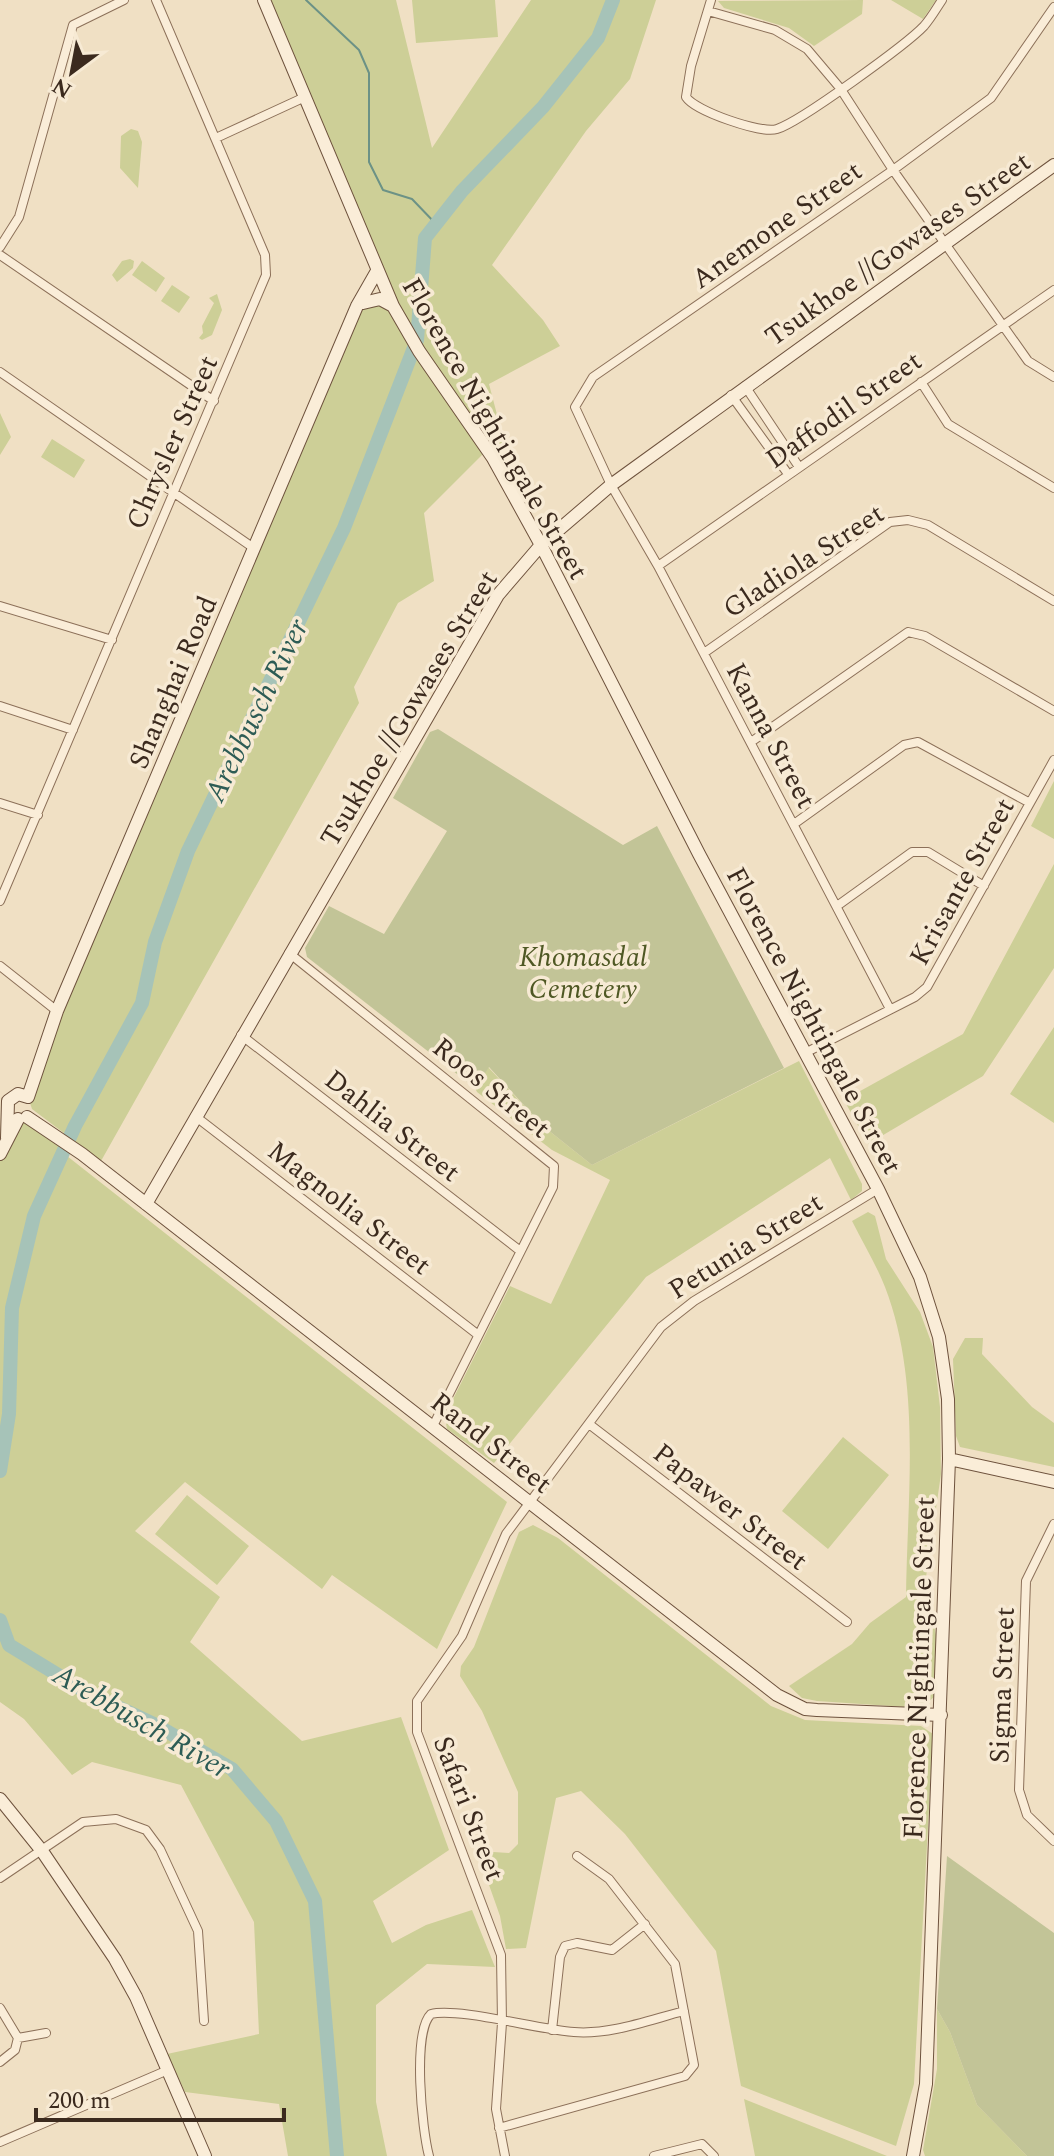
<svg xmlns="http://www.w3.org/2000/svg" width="1054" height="2156" viewBox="0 0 1054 2156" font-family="Spectral,serif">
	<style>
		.green { fill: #cdcf97 }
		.cemetery { fill: #c2c497 }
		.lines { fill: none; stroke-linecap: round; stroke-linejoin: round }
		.stream { stroke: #6c9286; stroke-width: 2 }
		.river { stroke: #a6c3b8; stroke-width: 14 }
		.street-casing { stroke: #8c7059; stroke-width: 10 }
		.secondary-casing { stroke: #6e523d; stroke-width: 14 }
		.street { stroke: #faedd8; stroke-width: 8 }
		.secondary { stroke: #faedd8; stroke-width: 12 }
		.labels { text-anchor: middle; stroke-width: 7; stroke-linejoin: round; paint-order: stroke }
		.street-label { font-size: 28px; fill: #3b2a1e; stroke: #f7ead4 }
		.park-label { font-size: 28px; font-style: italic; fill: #4f5824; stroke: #f7ead4 }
		.water-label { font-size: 30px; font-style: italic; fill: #2d5c55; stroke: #f7ead4 }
	</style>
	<rect width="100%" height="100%" fill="#f0e0c4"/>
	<!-- green -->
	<path class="green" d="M264 0H396L432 148 531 0H656L630 79 586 131 492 265 543 320 560 346 489 384 523 514 487 450 424 513 434 581 398 603 354 687 359 703 101 1161 32 1109 28 1097 34 1074 356 311 386 302Z
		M412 0H495L498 37 416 43Z
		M863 0 862 14 814 46 789 28 724 8 718 1Z
		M891 0H936L923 19Z
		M131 129 138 131 142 142 138 188 120 168 121 136Z
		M130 259 134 261 133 268 117 282 112 275 122 261Z
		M142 261 165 278 156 292 132 275Z
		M172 285 190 297 179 313 161 301Z
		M217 294 222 310 212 335 202 340 199 338 203 333 202 326 214 303 209 298Z
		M0 413 11 437 0 455Z
		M52 439 85 460 74 478 41 457Z
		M1054 781V839L1031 826Z
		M1054 864V968L983 1076 868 1144 844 1100 963 1034Z
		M1054 1027V1123L1010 1094Z
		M799 1061 862 1184V1191L851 1200 830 1158 646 1277 494 1463 447 1429 445 1418 449 1407 510 1286 551 1304 610 1180 552 1150 477 1092 475 1088 488 1067 543 1126 592 1165Z
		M18 1119 67 1144 34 1216 28 1242 37 1214 64 1155 67 1156 507 1502 437 1649 332 1575 322 1589 185 1482 135 1531 220 1597 190 1642 302 1741 401 1717 449 1850 373 1901 392 1943 426 1925 472 1910 495 1967 427 1964 376 2005V2102L387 2156H288L279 2104 185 2092 167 2054 259 2034 254 1922 181 1785 92 1762 72 1775 24 1719 0 1702V1620L9 1645 86 1692 141 1717 86 1690 12 1645 0 1617V1155Z
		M868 1212 875 1216 886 1259 920 1312 933 1347 940 1407 941 1474 925 1584 938 1644 934 1697 921 1708 817 1701 802 1698 789 1686 852 1644 870 1623 906 1597C907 1497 922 1383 885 1287 876 1264 863 1243 852 1221Z
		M965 1338H983L982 1354 1032 1407 1054 1423V1467L960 1447 956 1436 953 1359Z
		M843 1437 889 1475 828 1549 782 1511Z
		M187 1495 249 1546 217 1585 155 1534Z
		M533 1525 558 1538 771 1706 805 1720 921 1726 933 1734 914 2084 896 2146 741 2086 716 1951 625 1834 581 1791 556 1798 526 1948 506 1949 500 1916 477 1851 509 1853 518 1844V1792L482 1711 460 1676 461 1666 474 1647 519 1532Z
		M937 2009 950 2032 977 2105 1027 2156H925L923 2150 937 2069Z
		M744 2099 887 2156H755Z"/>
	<!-- cemetery -->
	<path class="cemetery" d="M438 729 623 845 657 826 784 1068 592 1165 543 1126 489 1067 475 1088 307 957 305 948 329 906 384 934 447 831 393 798 430 732Z
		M947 1856 1054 1933V2156H1027L977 2105 950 2032 937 2009Z"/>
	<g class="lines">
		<!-- stream -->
		<path class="stream" d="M306 0 359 50 369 73V162L383 190 412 199 436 224"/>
		<!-- river -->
		<path class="river" d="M0 1471 9 1414 12 1308 34 1216 75 1126 142 1003 155 942 188 851 344 528 417 340 425 238 462 191 543 107 598 38 613 0
			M0 1620 9 1645 86 1692 156 1725 232 1769 276 1821 315 1901 337 2156"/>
		<!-- street casing -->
		<g class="street-casing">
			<path id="street" d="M711 0 691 66 686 97C695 111 761 134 777 129 800 122 907 44 924 26 931 18 936 9 942 0
				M708 11 775 30 807 49 840 88 893 170 1028 361 1054 377
				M216 138 305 97
				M0 247 19 217 73 25 124 0
				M0 255 214 401
				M0 372 255 549
				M921 382 948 424 1054 488
				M745 386 799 467
				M731 395 788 474
				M658 566 1054 290
				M0 606 112 640
				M704 653 890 522 908 520 928 525 1054 601
				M0 706 73 730
				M751 742 908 632 925 636 1054 711
				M0 803 38 815
				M794 824 904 745 918 742 1030 803
				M0 901 266 275 265 255 156 0
				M837 906 912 852H928L984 886
				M289 953 554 1166 553 1187 433 1426
				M0 966 57 1011
				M890 1009 658 566 611 485 575 407 593 377 893 170 991 98 1054 7
				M241 1035 519 1250
				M805 1053 915 997 927 987 1054 760
				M195 1116 477 1334
				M589 1424 847 1622
				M1054 1524 1026 1581 1019 1790 1027 1815 1054 1841
				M0 1878 83 1822 116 1819 146 1830 160 1849 198 1931 204 2021
				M0 2008 18 2038 15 2050 0 2062
				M552 2030 560 1957 565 1946 577 1943 612 1950 645 1924
				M18 2038 46 2033
				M499 2128 685 2076 694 2065 675 1964 609 1879 577 1856
				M0 2142 168 2070
				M429 2156C422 2130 412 2032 431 2014 458 2007 540 2030 574 2032 610 2035 649 2020 684 2011
				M505 2156 496 2109 502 2023 501 1955 417 1732V1701L462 1636 506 1534 661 1327 694 1301 878 1189
				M654 2156 702 2144 714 2156"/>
		</g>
		<!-- secondary casing -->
		<g class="secondary-casing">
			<path id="secondary" d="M264 0 393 306 419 351 493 458 541 545 699 854 878 1189 920 1277 939 1337 948 1399 949 1459 926 2084 913 2156
				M363 303 380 299 393 306
				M28 1097 57 1011 357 306 377 271
				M27 1117 82 1154 777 1695 805 1709 817 1710 941 1715
				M7 1138 8 1101 18 1094 28 1097
				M0 1154 18 1119
				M146 1204 498 595 541 545 611 485 1054 165
				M949 1459 1054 1482
				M0 1799 42 1851 115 1959 136 1997 205 2156"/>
		</g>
		<!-- street -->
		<use href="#street" class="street"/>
		<!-- secondary -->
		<use href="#secondary" class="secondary"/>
	</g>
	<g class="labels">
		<!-- street labels -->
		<g class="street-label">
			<text transform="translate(776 224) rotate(-35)" y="10">Anemone Street</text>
			<text transform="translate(897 248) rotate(-35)" y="10">Tsukhoe //Gowases Street</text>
			<text transform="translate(843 409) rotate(-35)" y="10">Daffodil Street</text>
			<text transform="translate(496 428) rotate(60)" y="10">Florence Nightingale Street</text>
			<text transform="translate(171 442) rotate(-66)" y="10">Chrysler Street</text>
			<text transform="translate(803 560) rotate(-33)" y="10">Gladiola Street</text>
			<text transform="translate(172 682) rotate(-67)" y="10">Shanghai Road</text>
			<text transform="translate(408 708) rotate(-59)" y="10">Tsukhoe //Gowases Street</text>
			<text transform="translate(772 735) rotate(62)" y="10">Kanna Street</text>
			<text transform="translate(961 881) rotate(-61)" y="10">Krisante Street</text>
			<text transform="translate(815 1020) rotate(62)" y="10">Florence Nightingale Street</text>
			<text transform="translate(492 1087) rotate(39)" y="10">Roos Street</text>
			<text transform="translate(393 1125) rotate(38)" y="10">Dahlia Street</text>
			<text transform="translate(350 1207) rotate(38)" y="10">Magnolia Street</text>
			<text transform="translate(745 1245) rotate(-32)" y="10">Petunia Street</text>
			<text transform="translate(492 1442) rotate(38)" y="10">Rand Street</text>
			<text transform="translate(731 1506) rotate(38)" y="10">Papawer Street</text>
			<text transform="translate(918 1668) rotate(-88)" y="10">Florence Nightingale Street</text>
			<text transform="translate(1001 1685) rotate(-88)" y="10">Sigma Street</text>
			<text transform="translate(470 1808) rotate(69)" y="10">Safari Street</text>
		</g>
		<!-- park labels -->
		<g class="park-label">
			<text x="583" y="966">Khomasdal<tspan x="583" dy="32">Cemetery</tspan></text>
		</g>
		<!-- water labels -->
		<g class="water-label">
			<text transform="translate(256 710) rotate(-64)" y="10">Arebbusch River</text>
			<text transform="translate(142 1721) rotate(30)" y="10">Arebbusch River</text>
		</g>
	</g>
	<!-- north arrow -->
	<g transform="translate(72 72) rotate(212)" stroke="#f7ead4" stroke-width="6" paint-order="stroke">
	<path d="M0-6L14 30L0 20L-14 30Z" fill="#3b2a1e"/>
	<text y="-12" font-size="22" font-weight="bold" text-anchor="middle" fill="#3b2a1e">N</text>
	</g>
	<!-- scale -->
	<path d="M36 2108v12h248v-12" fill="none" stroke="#3b2a1e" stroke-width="4"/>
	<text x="48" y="2108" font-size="24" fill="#3b2a1e" stroke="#f7ead4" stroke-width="6" paint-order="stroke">200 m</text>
</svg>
